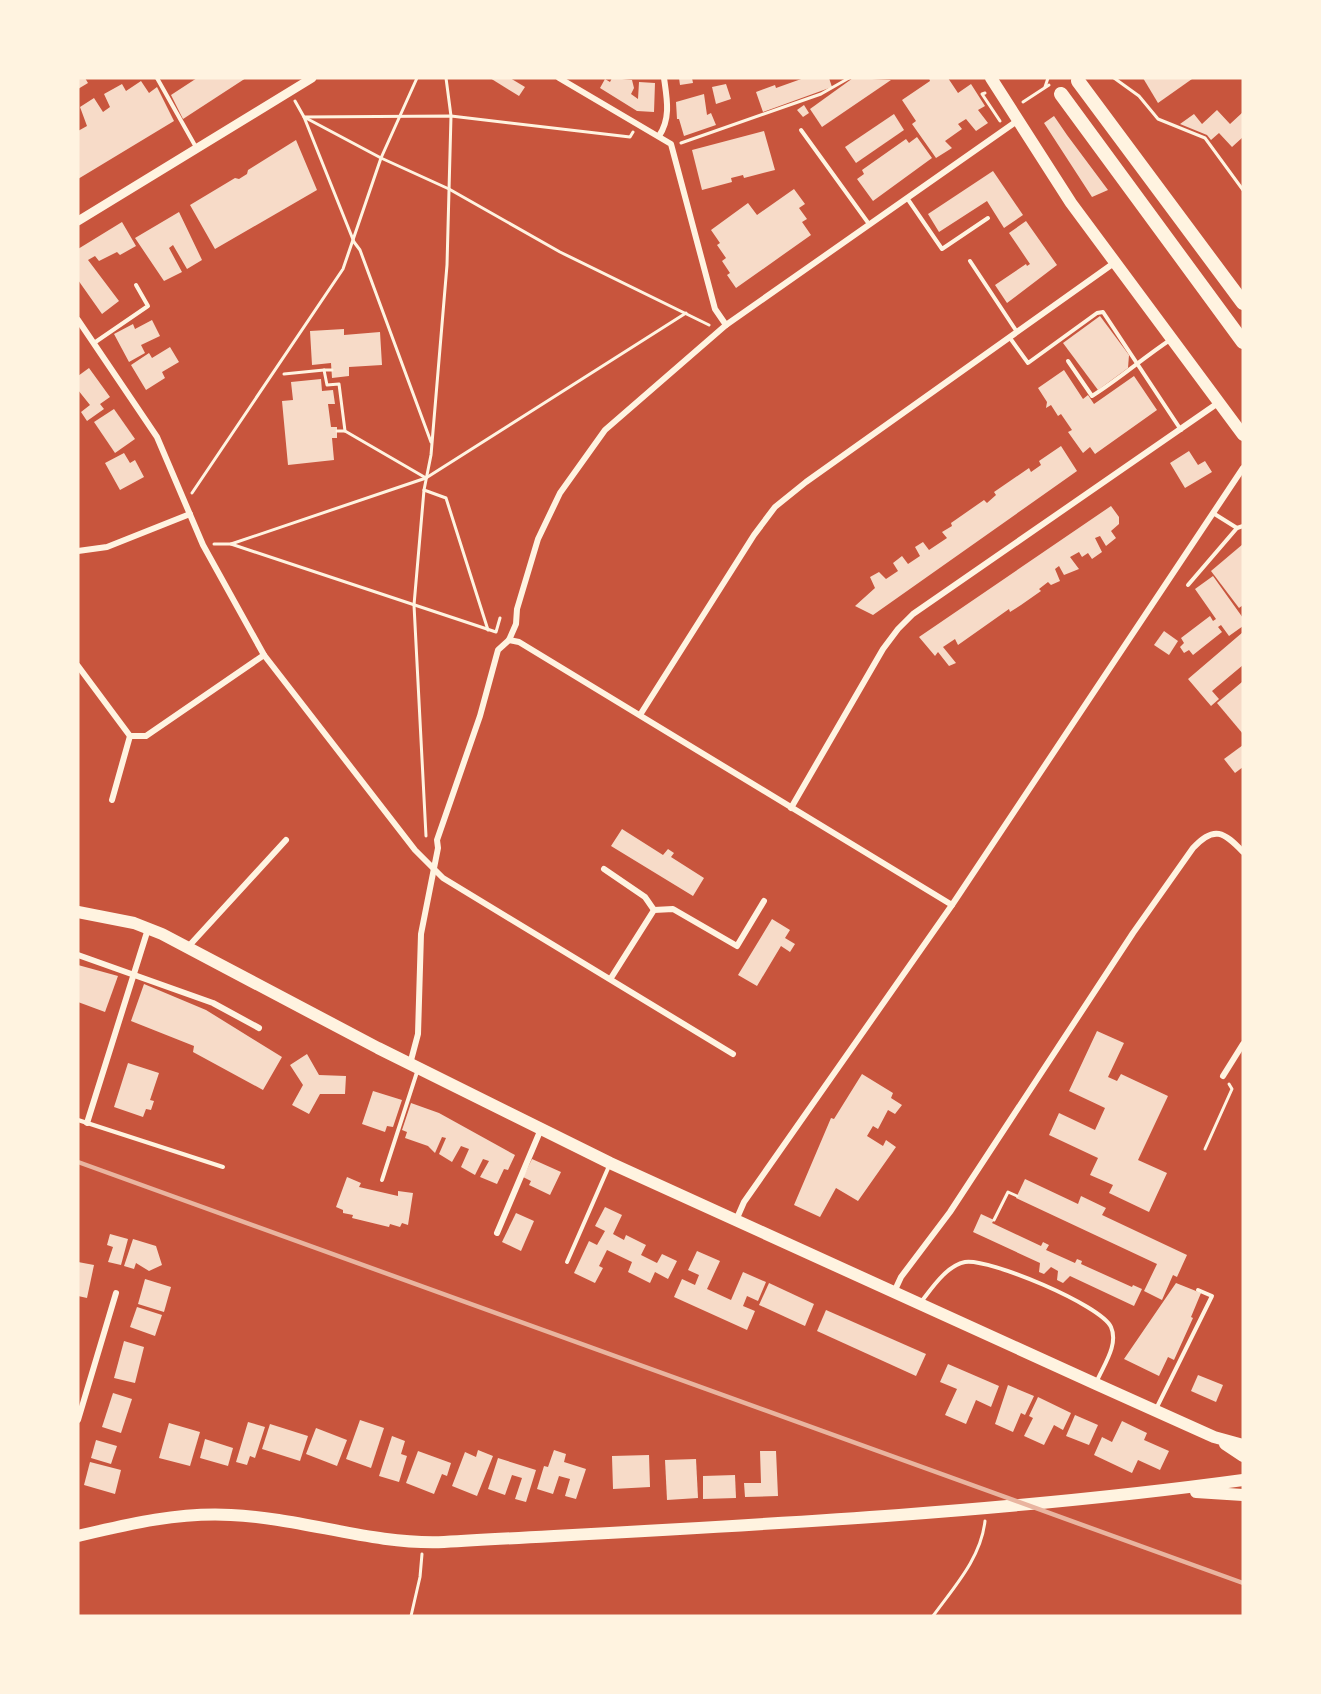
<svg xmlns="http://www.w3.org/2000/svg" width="1321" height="1694" viewBox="0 0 1321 1694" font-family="Karla,sans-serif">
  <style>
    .building { fill: #f7dbc8 }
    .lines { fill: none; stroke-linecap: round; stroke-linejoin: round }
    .path { stroke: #fff3e0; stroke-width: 3 }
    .service { stroke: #fff3e0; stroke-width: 4 }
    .minor { stroke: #fff3e0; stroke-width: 6 }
    .tertiary { stroke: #fff3e0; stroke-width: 9 }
    .primary { stroke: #fff3e0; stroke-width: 12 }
    .trunk { stroke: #fff3e0; stroke-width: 14 }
    .rail { stroke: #e9b49f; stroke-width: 4.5 }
  </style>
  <rect width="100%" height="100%" fill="#c8553d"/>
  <!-- building -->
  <g class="building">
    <path d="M78,78H85L88,83L78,89Z"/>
    <path d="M197,78H246L183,119L171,95Z"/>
    <path d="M490,78H510L525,87L519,96Z"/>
    <path d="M612,78L632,80L634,88L631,94L638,99L639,82L655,83L654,112L637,111L600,88L605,79L610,82Z"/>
    <path d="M679,78H692L693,83L680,85Z"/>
    <path d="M804,78H829L832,87L763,112L756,92L775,85L776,88Z"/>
    <path d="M853,78L891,80L822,127L810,109Z"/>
    <path d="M929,78H948L958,93L971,84L985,106L978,110L988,123L976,131L966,119L958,124L962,129L945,141L952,148L936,158L912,124L916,121L902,100L930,81Z"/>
    <path d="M1143,78H1191L1192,79L1158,103Z"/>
    <path d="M141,81L149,93L157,87L174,121L78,179V131L87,126L80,107L94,98L103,112L110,107L104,94L122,84L126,91Z"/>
    <path d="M726,84L731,99L716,104L712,87Z"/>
    <path d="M704,94L707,115L711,113L716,125L684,136L679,119H677L676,102Z"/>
    <path d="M804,105L809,113L803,117L797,110Z"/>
    <path d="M1217,110L1230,124L1243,112V137L1232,147L1219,133L1211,140L1207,135L1180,124L1194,114L1202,124Z"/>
    <path d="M894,114L904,130L856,163L845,147Z"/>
    <path d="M1054,116L1067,135L1108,190L1092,197L1044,123Z"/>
    <path d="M764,131L775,170L744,178L743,175L731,178L732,182L702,190L692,150Z"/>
    <path d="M917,137L932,158L873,201L857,179L864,174L862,170L906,139L909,143Z"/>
    <path d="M296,140L317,190L215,249L190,205L235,178L239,179L247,174L248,170Z"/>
    <path d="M993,171L1023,215L1004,228L987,201L939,232L928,214Z"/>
    <path d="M794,189L805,204L799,208L807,219L802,222L811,235L736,288L727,275L730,273L722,261L726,258L717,245L720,243L711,230L748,203L757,215Z"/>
    <path d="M179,212L202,260L187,269L173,245L169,248L182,272L164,281L135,238Z"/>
    <path d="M1026,221L1057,265L1007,303L995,285L1026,264L1027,266L1030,264L1009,233Z"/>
    <path d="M122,222L136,246L120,255L117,252L99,261L95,256L88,260L119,301L102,314L78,280V249Z"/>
    <path d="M1100,316L1129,355L1128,368L1098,390L1063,343Z"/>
    <path d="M152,320L160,336L141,345L145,353L129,362L114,334L133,324L135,329Z"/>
    <path d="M344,329V335L380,332L382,365L349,367V376L332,378L331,363L312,365L310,331Z"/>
    <path d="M170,347L179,362L162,372L165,378L146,390L131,365L149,353L152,358Z"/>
    <path d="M89,368L110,397L100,404L104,409L87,421L81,412L90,405L78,390V376Z"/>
    <path d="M1064,370L1083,399L1088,395L1094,404L1134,376L1157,410L1095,454L1090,447L1083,453L1068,432L1072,430L1061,414L1058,416L1051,405L1046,408L1047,402L1038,388Z"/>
    <path d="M321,379L322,391L333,390L335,404H328L331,427H337V438H332L334,460L288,465L282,401L293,400L291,382Z"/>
    <path d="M114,409L135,439L115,453L94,422Z"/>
    <path d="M1061,446L1077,471L873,615L855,606L875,588L870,577L879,572L886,579L898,571L893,563L902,556L908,564L920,556L915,547L923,542L929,550L947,538L942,532L952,526L951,523L984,500L987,503L996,495L994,492L1029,468L1031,472L1041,465L1039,461Z"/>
    <path d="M1189,451L1198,465L1205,461L1212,472L1185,488L1170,463Z"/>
    <path d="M124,453L130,463L135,460L144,477L120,490L105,463Z"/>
    <path d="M1111,506L1119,517V524L1111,531L1116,538L1106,546L1100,536L1095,538L1102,552L1092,559L1088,553L1082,557L1079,552L1070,557L1079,569L1064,575L1059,566L1055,569L1060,581L1051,585L1048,582L1039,589L1041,591L1021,605L1010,612L1009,609L958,645L955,639L943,647L956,663L949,666L938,652L935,656L919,637Z"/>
    <path d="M1243,544V605L1239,608L1211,571Z"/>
    <path d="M1213,576L1243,618V626L1229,636L1221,625L1218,627L1222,632L1193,655L1189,650L1184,653L1180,647L1184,643L1181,638L1210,616L1213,621L1216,619L1195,589Z"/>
    <path d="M1164,631L1178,641L1169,655L1154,645Z"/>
    <path d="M1243,632V665L1212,691L1219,699L1211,706L1188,679Z"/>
    <path d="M1242,682L1243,684V734L1217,703Z"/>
    <path d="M1243,745V767L1235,773L1224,759Z"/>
    <path d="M622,829L663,855L668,849L674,853L671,857L704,878L693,896L611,846Z"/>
    <path d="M772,919L790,930L785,938L795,944L790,952L781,946L757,986L738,975Z"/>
    <path d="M78,965L118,976L105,1012L78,1002Z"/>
    <path d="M144,984L206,1010L282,1057L263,1090L193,1052L194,1046L131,1021Z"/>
    <path d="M1097,1031L1124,1043L1108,1077L1117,1081L1121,1074L1168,1096L1138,1160L1167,1173L1149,1212L1109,1193L1113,1185L1090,1175L1098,1158L1049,1135L1059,1113L1095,1130L1105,1108L1069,1091Z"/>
    <path d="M307,1054L319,1075L346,1076L345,1094H320L309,1114L292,1105L303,1085L290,1065Z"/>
    <path d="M128,1063L159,1073L150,1100L154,1101L151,1110L146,1109L143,1117L114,1107Z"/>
    <path d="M862,1074L893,1093L891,1098L902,1105L895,1114L888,1110L878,1129L873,1126L867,1136L883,1146L886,1140L896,1147L858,1201L836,1188L820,1217L794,1205L831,1118L834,1119Z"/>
    <path d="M373,1091L402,1100L393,1127L387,1126L385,1132L362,1124Z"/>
    <path d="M411,1103L439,1113L515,1155L508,1170L504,1169L497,1184L480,1177L489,1161L483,1159L475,1175L461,1167L469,1149L461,1146L452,1162L439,1154L446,1138L442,1137L435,1153L428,1146L405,1138L407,1132L402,1130Z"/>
    <path d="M532,1159L561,1172L550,1195L529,1185L531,1181L523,1177Z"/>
    <path d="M347,1177L361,1183L359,1187L398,1196V1191L413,1193L408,1225L402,1223L400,1227L390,1224L389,1227L352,1218L353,1215L343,1213V1210L336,1207Z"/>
    <path d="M1025,1179L1078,1204L1081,1196L1106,1208L1102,1215L1187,1255L1177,1277L1173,1275L1162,1300L1144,1291L1157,1264L1016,1198Z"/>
    <path d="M605,1207L622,1215L613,1234L624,1240L626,1235L646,1245L641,1255L657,1263L662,1254L677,1261L668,1279L655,1272L650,1283L628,1272L632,1262L607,1250L599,1266L603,1268L595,1283L574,1273L589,1241L597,1245L605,1231L595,1226Z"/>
    <path d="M516,1213L534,1221L521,1251L502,1242Z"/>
    <path d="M981,1214L994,1220L992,1223L1041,1246L1043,1242L1049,1245L1046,1250L1075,1263L1077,1259L1082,1261L1081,1264L1132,1287L1133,1285L1142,1289L1134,1306L1070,1276L1063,1283L1057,1280L1058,1271L1051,1267L1044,1274L1039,1272L1040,1263L973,1232Z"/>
    <path d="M110,1234L128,1239L121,1265L108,1262L113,1247L107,1245Z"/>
    <path d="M133,1239L156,1246L162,1265L149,1271L136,1263L134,1269L124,1266Z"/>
    <path d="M697,1251L720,1261L707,1289L731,1300L743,1272L766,1282L758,1301L747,1296L743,1306L755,1311L747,1330L674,1297L682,1279L695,1285L699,1275L688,1270Z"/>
    <path d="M78,1262L94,1265L87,1298L78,1296Z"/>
    <path d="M145,1279L171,1287L164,1312L138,1304Z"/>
    <path d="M769,1283L814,1304L805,1326L759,1305Z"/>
    <path d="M1176,1283L1201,1293L1191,1317L1193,1318L1174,1360L1168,1357L1159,1376L1124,1359Z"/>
    <path d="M137,1307L162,1315L155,1336L130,1327Z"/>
    <path d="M826,1310L926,1354L916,1376L817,1331Z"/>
    <path d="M124,1341L144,1347L135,1383L114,1378Z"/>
    <path d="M948,1364L999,1386L991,1407L976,1400L966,1424L945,1415L957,1389L940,1382Z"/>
    <path d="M1198,1375L1223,1385L1216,1402L1191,1391Z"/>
    <path d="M1008,1385L1034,1396L1025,1415L1021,1413L1013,1432L995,1424Z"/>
    <path d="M113,1393L132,1399L121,1433L102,1427Z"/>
    <path d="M1038,1397L1071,1413L1063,1430L1054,1425L1044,1445L1024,1436L1033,1418L1029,1416Z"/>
    <path d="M1075,1415L1098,1425L1089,1445L1066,1436Z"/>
    <path d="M360,1420L384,1428L371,1468L346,1459Z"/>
    <path d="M1122,1421L1147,1433L1144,1440L1169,1451L1160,1470L1138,1460L1132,1473L1094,1455L1102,1437L1112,1442Z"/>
    <path d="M248,1422L265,1427L255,1458L250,1456L247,1465L236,1462Z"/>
    <path d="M169,1423L200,1432L190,1466L159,1458Z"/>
    <path d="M270,1424L308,1436L300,1461L262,1449Z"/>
    <path d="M316,1428L347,1440L337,1466L306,1454Z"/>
    <path d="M392,1436L405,1441L401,1454L407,1456L399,1482L379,1476Z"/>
    <path d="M205,1439L233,1448L228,1466L200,1458Z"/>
    <path d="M96,1440L117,1446L111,1464L91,1458Z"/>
    <path d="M478,1450L493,1456L477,1496L452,1486L465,1452L476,1457Z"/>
    <path d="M554,1450L566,1454L564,1462L586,1469L576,1499L565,1496L570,1479L559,1476L553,1494L537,1489L544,1466L548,1467Z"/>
    <path d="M418,1451L451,1463L447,1476L442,1474L434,1494L406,1483Z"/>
    <path d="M760,1451H776L778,1496L745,1497L744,1483H761Z"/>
    <path d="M649,1455L650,1487L613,1489L612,1456Z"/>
    <path d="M498,1458L536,1470L526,1502L515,1499L522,1478L512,1475L505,1495L488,1489Z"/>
    <path d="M696,1459L698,1498L667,1500L665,1460Z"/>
    <path d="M90,1462L121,1470L115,1494L84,1485Z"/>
    <path d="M735,1475L736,1498L703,1499V1476Z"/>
  </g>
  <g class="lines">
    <!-- path -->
    <g class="path">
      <path d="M1114,78L1139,96L1158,119L1205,138L1243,190"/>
      <path d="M1045,87L1048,78"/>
      <path d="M985,93L982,94L1000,121"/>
      <path d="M295,101L304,117L381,158L449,189L560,252L709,325"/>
      <path d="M1023,102L1049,85"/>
      <path d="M681,143L821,94L849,78"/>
      <path d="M332,370H324L327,385L339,384L345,431L426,478"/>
      <path d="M284,374L324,370"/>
      <path d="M337,431H345"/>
      <path d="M431,442L360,250L354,242L304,117L451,116L630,137L633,132"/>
      <path d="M424,490L446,498L488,630"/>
      <path d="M192,493L343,269L381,158L417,78"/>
      <path d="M214,544H231L496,632L500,618"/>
      <path d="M231,544L426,478L686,313"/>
      <path d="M426,836L414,605L424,490L431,455L447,265L451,116L446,78"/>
      <path d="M1205,1149L1232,1089L1229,1084"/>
      <path d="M994,1220L1008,1192L1017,1196"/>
      <path d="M411,1616L420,1577L422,1554"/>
      <path d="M933,1616C954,1587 981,1558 985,1521"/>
    </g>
    <!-- service -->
    <g class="service">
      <path d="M157,78L197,149"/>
      <path d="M801,130L869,224"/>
      <path d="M907,198L942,249L988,218"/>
      <path d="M970,261L1017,332"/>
      <path d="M1010,338L1028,363L1097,313L1103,312L1181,430"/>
      <path d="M94,343L148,306L136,285"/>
      <path d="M1068,361L1092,396C1119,379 1143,358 1170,340"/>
      <path d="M1237,528L1243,526"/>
      <path d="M1188,585L1237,528L1213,513"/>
      <path d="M78,1120L223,1167"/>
      <path d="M382,1180L418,1069"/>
      <path d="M567,1262L609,1166"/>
      <path d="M921,1302C932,1288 946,1266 965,1262C989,1258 1101,1305 1111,1327C1119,1345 1103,1366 1096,1383"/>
      <path d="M1156,1409L1212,1296L1198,1290"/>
    </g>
    <!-- minor -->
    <g class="minor">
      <path d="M559,78L671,144L715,309L726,325"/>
      <path d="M659,136C671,118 667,99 664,78"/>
      <path d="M78,320L157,437L203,545L264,655L415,850L443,878L733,1054"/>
      <path d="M78,551L107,547L190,514"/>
      <path d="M509,640L519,642L952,905"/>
      <path d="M78,666L130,736H146L264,655"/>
      <path d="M640,715L754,535L775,507L806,482L1114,263"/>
      <path d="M112,800L130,736"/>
      <path d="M791,808L883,649L898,629L913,614L1218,403"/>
      <path d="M604,869L645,897L654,910"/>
      <path d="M188,947L286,840"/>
      <path d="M78,955L213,1003L259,1028"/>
      <path d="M611,978L654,910L673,909L737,946L764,901"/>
      <path d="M410,1064L418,1034L421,934L438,848L437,840L480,716L498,650L509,640L516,624L517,609L538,539L560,493L605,430L726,325L1017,121"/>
      <path d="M1223,1076L1243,1044"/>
      <path d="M87,1123L148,929"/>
      <path d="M737,1218L744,1202L952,905L1243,468"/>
      <path d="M497,1233L541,1129"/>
      <path d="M895,1290L901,1277L950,1212L1133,933L1193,848C1214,825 1224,832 1243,852"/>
      <path d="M78,1420L116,1293"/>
    </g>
    <!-- tertiary -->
    <path class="tertiary" d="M78,221L312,78"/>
    <!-- primary -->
    <g class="primary">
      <path d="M991,78L1071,203L1243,435"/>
      <path d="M78,912L134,923L162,934L378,1048L610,1163L1096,1384L1214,1437L1243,1445"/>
      <path d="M1225,1444L1243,1456"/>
      <path d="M1196,1492L1243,1495"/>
      <path d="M78,1536C129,1524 179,1512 231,1515C303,1518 371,1545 444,1542C711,1527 978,1516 1243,1480"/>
    </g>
    <!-- trunk -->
    <g class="trunk">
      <path d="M1078,81L1243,303"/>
      <path d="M1061,94L1243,342"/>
    </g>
    <!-- rail -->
    <path class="rail" d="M78,1162L1243,1583"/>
  </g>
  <!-- border -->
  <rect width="1321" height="1694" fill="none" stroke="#fff3e0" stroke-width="159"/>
</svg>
